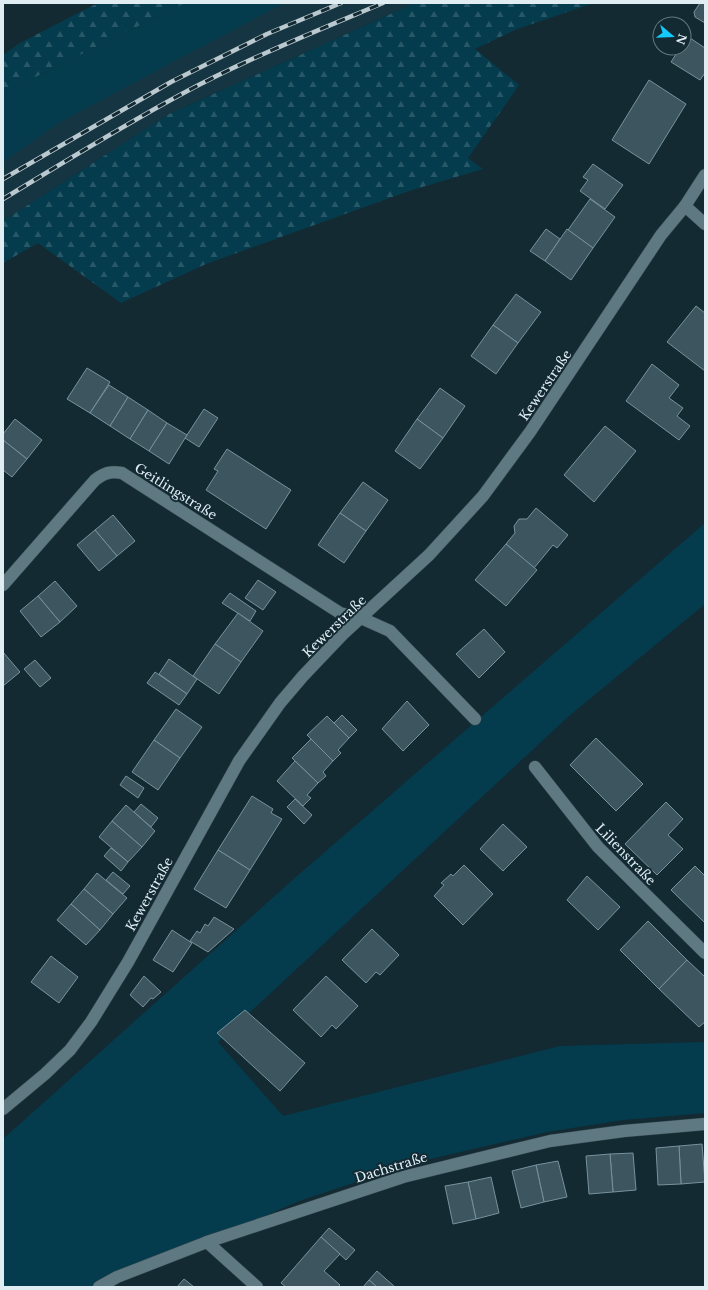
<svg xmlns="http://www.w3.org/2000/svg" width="708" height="1290" viewBox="0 0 708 1290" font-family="'Libre Baskerville',serif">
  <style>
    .built { fill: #143541 }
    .grass { fill: #043c4d }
    .forest { fill: url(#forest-firs) }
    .building { fill: #3d555f; stroke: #78929d }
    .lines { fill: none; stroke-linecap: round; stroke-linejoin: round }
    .minor-casing { stroke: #36484f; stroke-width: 13 }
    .minor { stroke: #5f7983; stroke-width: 12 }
    .rail-casing { stroke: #bac9d0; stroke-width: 4.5 }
    .rail { stroke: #132a33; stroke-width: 3; stroke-dasharray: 9; stroke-linecap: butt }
    .labels { text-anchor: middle; stroke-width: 4; stroke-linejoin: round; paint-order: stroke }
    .street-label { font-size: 13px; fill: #e0eef4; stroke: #132a33 }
  </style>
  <defs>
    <pattern id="forest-firs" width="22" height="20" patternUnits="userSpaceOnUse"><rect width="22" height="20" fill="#043c4d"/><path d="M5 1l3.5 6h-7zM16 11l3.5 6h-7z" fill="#285867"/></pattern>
  </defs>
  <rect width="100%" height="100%" fill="#132a33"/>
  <!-- built -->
  <path class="built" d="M185,3H415L169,114L3,221V95Z"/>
  <!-- grass -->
  <g class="grass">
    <path d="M185,3H284L60,122L3,162V95L11,89Z"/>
    <path d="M705,523V604L569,716L218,1042L283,1116L560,1046L705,1042V1113L623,1120L547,1132L413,1163L299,1201L103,1287H3V1139L296,877Z"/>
  </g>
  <!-- forest -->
  <g class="forest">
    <path d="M98,3H185L11,89L3,95V55L20,43Z"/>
    <path d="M415,3H594L517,29L475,49L519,85L468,158L483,169L409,191L206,264L121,303L38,243L3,263V221L169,114Z"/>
  </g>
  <!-- building -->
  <g class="building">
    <path d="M700,3H705V23L695,17L694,12Z"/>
    <path d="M687,36L705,48V73L700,80L671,62L680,48H684V41Z"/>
    <path d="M649,80L686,104L649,164L612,140Z"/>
    <path d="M593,164L623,185L605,209L580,191L588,180L583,177Z"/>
    <path d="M590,199L615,217L593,248L568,230Z"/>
    <path d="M546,229L560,239L545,261L530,251Z"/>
    <path d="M567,229L593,248L571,280L545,261Z"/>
    <path d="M516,294L541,312L518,343L493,325Z"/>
    <path d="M696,306L705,313V371L667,342Z"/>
    <path d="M493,325L518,343L496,374L471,356Z"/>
    <path d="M652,364L679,385L669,398L683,408L677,416L690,426L679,440L626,401Z"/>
    <path d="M87,368L110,382L90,413L67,399Z"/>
    <path d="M109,385L128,397L110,426L90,413Z"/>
    <path d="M440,388L465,406L443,438L417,419Z"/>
    <path d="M128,397L148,410L130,439L110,426Z"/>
    <path d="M204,409L218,418L199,447L185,438Z"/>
    <path d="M148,410L167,423L149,451L130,439Z"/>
    <path d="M15,419L42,440L27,459L3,440V434Z"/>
    <path d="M417,419L443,438L420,469L395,451Z"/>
    <path d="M167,423L187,435L169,464L149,451Z"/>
    <path d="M605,426L636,451L594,502L564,475Z"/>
    <path d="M3,440L27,459L12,477L3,470Z"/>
    <path d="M227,449L291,490L266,529L206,490L218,471L214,469Z"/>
    <path d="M363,482L388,500L366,531L340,513Z"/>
    <path d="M536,508L568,535L557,548L553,545L534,568L506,544L515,533L514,526L519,519H527Z"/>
    <path d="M340,513L366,531L344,563L318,545Z"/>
    <path d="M113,515L135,541L117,556L95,530Z"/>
    <path d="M95,530L117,556L99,571L77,545Z"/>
    <path d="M506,544L537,570L506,606L475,580Z"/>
    <path d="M258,580L276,592L263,610L245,598Z"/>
    <path d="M55,581L77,606L60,622L38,596Z"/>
    <path d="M230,593L256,611L250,621L222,603Z"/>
    <path d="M38,596L60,622L41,637L20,611Z"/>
    <path d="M238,613L263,631L241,662L215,644Z"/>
    <path d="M484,629L505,652L479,678L456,654Z"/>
    <path d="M215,644L241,662L219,694L193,676Z"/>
    <path d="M3,652L20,672L3,686Z"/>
    <path d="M169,659L197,679L187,694L159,674Z"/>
    <path d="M35,660L51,678L40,687L24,669Z"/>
    <path d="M155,672L187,694L179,705L147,683Z"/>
    <path d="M407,701L429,725L403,751L382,729Z"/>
    <path d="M176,709L202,727L180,758L154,740Z"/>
    <path d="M342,715L357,730L349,738L334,723Z"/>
    <path d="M327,716L349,738L338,750L341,753L333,761L307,735Z"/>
    <path d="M596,738L643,784L616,811L570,765Z"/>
    <path d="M311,739L333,761L323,772L326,776L318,783L292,758Z"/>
    <path d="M154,740L180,758L158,790L132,772Z"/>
    <path d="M295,761L318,783L307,795L311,798L303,806L277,781Z"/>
    <path d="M126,776L144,788L138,798L120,785Z"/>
    <path d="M252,796L273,809L271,813L282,819L250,870L218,850Z"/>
    <path d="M295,799L312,815L304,824L287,807Z"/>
    <path d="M666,802L683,819L668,835L683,849L657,875L625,844Z"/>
    <path d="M141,804L158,818L151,827L134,812Z"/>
    <path d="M126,805L155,831L142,847L112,821Z"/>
    <path d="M112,821L142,847L128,862L99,837Z"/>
    <path d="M503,824L527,847L503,871L480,849Z"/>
    <path d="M111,848L128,862L121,871L104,856Z"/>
    <path d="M218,850L250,870L226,908L194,889Z"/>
    <path d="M464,865L493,894L463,925L434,896L444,885L441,883L451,874L453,876Z"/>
    <path d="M695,866L705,876V923L671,890Z"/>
    <path d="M113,872L130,886L123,894L106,880Z"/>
    <path d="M97,873L127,898L113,914L84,889Z"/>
    <path d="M587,876L620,907L598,930L567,900Z"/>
    <path d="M84,889L113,914L100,930L71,904Z"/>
    <path d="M71,904L100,930L86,945L57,920Z"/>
    <path d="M214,917L234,929L208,952L190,941L197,931L200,933L205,924L208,926Z"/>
    <path d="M648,921L687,960L659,989L620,950Z"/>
    <path d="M372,929L399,955L380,975L376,972L366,983L342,960Z"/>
    <path d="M172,930L192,943L173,972L153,960Z"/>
    <path d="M51,956L78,977L59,1003L31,982Z"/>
    <path d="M687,960L705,977V1022L699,1027L659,989Z"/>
    <path d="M144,976L161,992L153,999L151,998L143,1007L130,995Z"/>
    <path d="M326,976L358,1006L336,1029L332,1025L321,1037L293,1010Z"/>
    <path d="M245,1010L305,1063L280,1091L217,1033Z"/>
    <path d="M702,1144L705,1182L681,1184L679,1146Z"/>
    <path d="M679,1146L681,1184L658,1185L656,1148Z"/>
    <path d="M633,1153L636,1190L613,1192L610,1154Z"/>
    <path d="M610,1154L613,1192L589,1194L586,1156Z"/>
    <path d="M558,1161L567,1197L544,1202L536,1165Z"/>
    <path d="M536,1165L544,1202L521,1208L512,1171Z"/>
    <path d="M491,1177L499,1213L476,1219L468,1182Z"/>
    <path d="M468,1182L476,1219L453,1224L445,1186Z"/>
    <path d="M329,1228L355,1250L346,1260L321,1237Z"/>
    <path d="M321,1237L340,1254L324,1271L340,1285L338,1287H286L281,1283Z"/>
    <path d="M377,1271L395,1287H377L369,1280Z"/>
    <path d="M184,1279L194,1287H177Z"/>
    <path d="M369,1280L377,1287H363Z"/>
  </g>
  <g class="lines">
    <!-- minor casing -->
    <g class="minor-casing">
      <g id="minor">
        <path d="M685,206L705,224"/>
        <path d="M3,585L95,480C104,473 110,471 122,473L340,613L361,618L390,631L475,719"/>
        <path d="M535,767L598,847L705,953"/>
        <path d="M3,1109L45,1074L70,1050L91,1022L128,962L239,761L280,703L303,676L343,634L429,555L483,496L530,432L661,235L685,206L705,175"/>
        <path d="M207,1242L257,1287"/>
        <path d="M99,1287L117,1277L207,1242L403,1177L550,1141L624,1131L705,1124"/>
      </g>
    </g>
    <!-- minor -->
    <use href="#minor" class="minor"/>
    <!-- rail casing -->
    <g class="rail-casing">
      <g id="rail">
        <path d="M3,179L171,82L267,34L341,3"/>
        <path d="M3,199C61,164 119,128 178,96C244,60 314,32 383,3"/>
      </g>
    </g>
    <!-- rail -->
    <use href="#rail" class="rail"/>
  </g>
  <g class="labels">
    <!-- street labels -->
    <g class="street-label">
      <text transform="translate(545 385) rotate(-56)" y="5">Kewerstraße</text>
      <text transform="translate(176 491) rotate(32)" y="5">Geitlingstraße</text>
      <text transform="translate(334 626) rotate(-44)" y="5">Kewerstraße</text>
      <text transform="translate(626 854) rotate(46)" y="5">Lilienstraße</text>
      <text transform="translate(149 894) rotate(-61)" y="5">Kewerstraße</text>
      <text transform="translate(391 1167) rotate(-17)" y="5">Dachstraße</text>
    </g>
  </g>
  <!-- border -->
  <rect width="708" height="1290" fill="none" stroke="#e0eef4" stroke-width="8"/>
  <!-- north arrow -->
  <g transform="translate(672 36) rotate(109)"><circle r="19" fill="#132a33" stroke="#657880"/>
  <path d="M0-3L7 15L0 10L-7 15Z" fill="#15cafb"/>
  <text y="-6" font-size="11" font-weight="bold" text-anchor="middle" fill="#e0eef4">N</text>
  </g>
</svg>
